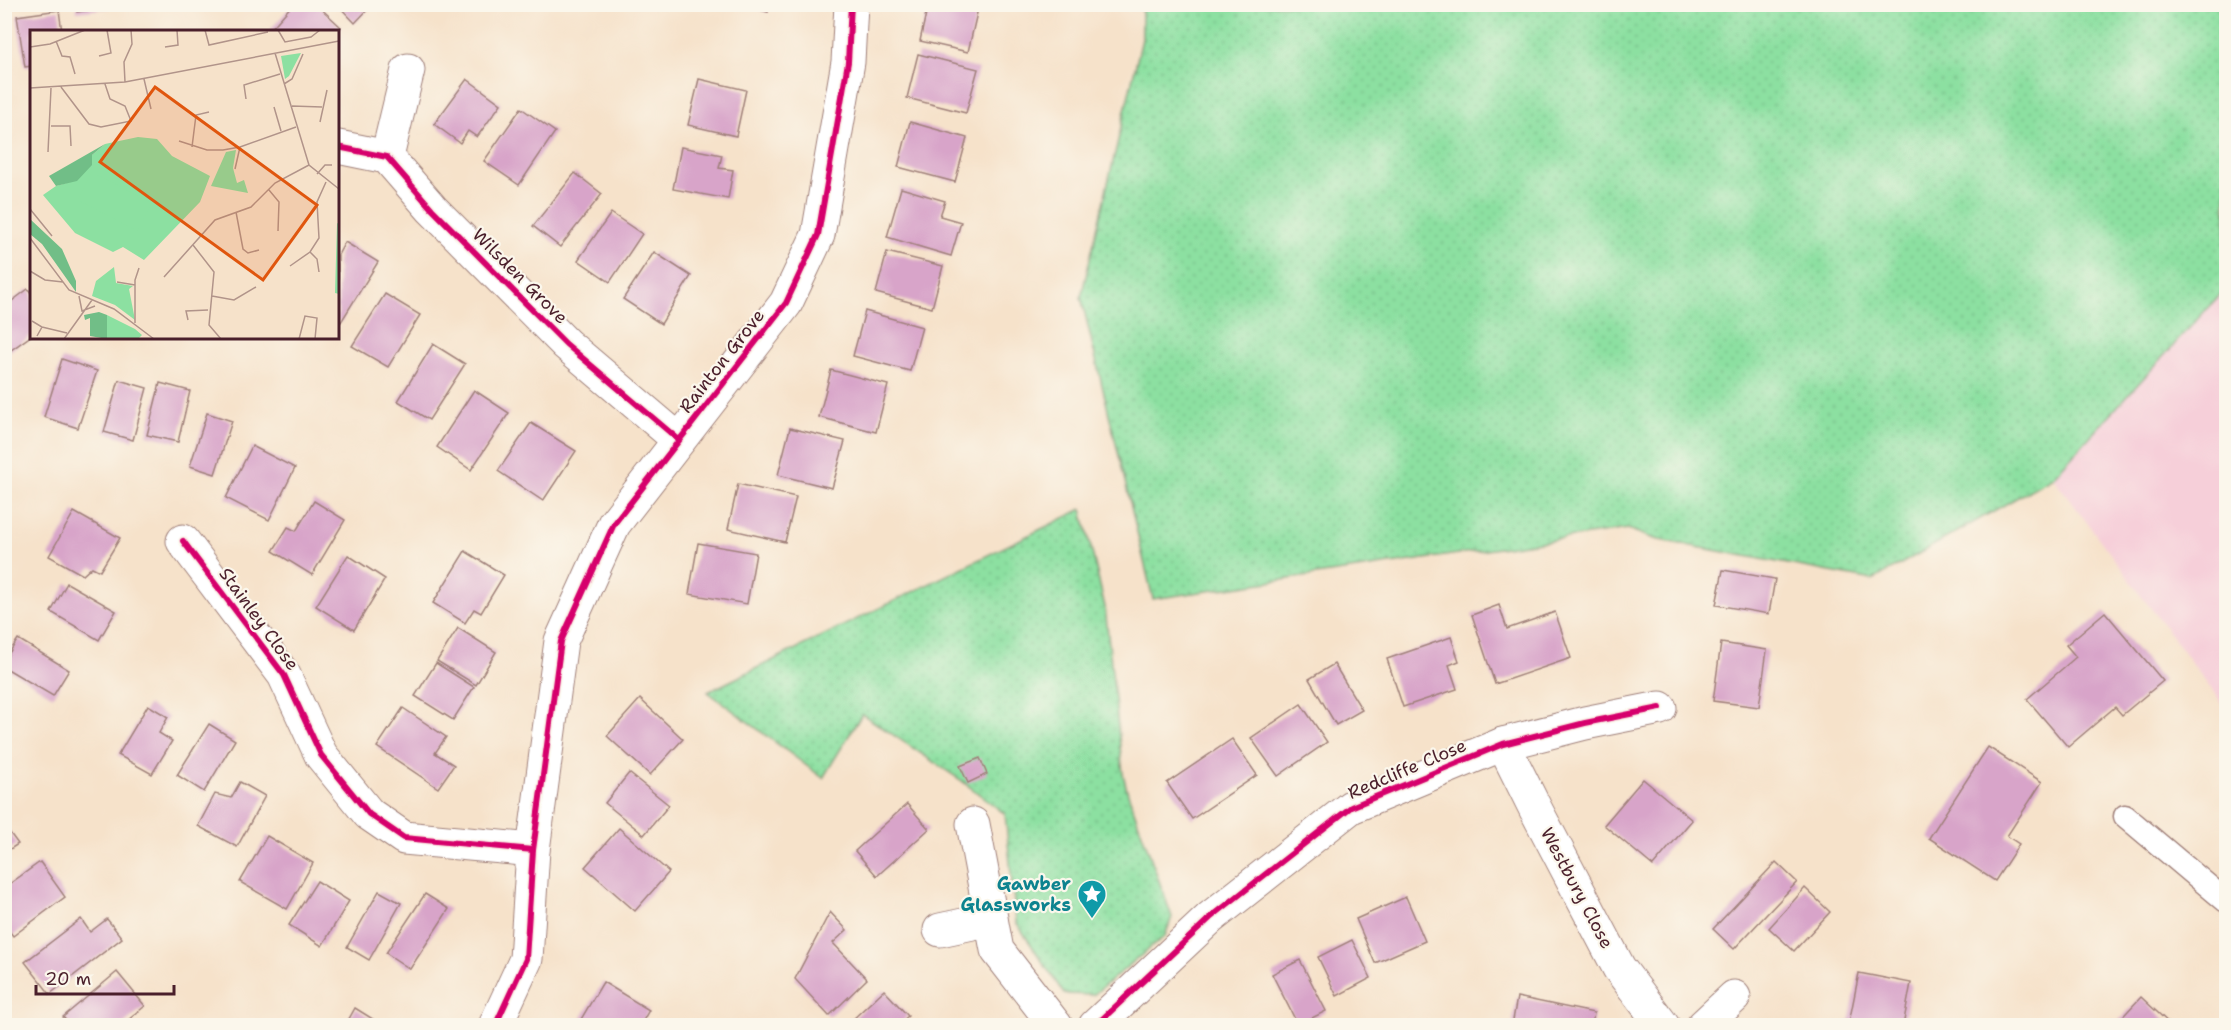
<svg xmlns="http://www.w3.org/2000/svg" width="2231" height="1030" viewBox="0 0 2231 1030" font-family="'Shantell Sans',sans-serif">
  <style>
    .built { fill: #f6cfd9 }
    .green { fill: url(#green-dots); stroke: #6b8066; stroke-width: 1.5 }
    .building { fill: #d8a4c9 }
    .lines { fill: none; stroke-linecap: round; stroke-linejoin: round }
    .service-casing { stroke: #a0807a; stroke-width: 25 }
    .minor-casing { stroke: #a0807a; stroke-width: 35 }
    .service { stroke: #fff; stroke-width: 22 }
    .minor { stroke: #fff; stroke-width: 33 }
    .cycleway-casing { stroke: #fbf7ec; stroke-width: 10 }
    .cycleway { stroke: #d6006c; stroke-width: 6 }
    .labels { text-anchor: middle; stroke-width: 4.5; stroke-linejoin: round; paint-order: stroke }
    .street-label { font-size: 18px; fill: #4a1f2b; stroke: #fbf7ec }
    .culture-label { font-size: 18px; font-weight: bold; fill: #0d838f; stroke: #fbf7ec; text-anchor: end }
    .inset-road { fill: none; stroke: #b1948a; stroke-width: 1.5 }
    .view { fill: #e0560e; fill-opacity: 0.15; stroke: #e0560e; stroke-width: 3 }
    .inset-edge { fill: none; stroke: #4a1f2b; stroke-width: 3 }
  </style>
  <defs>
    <pattern id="green-dots" width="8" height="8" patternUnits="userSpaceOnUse" patternTransform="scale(1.5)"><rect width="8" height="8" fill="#8ce0a1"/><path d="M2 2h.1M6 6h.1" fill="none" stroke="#7ac08b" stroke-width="1.8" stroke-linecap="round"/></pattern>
  </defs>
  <rect width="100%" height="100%" fill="#fbf7ec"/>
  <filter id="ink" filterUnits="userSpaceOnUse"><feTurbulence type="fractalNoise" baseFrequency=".0167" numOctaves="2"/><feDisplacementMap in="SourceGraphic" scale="12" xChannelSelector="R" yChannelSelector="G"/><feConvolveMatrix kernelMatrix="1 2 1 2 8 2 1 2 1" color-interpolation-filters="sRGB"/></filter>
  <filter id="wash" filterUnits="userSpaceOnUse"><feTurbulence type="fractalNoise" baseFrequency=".008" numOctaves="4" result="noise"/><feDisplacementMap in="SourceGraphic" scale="24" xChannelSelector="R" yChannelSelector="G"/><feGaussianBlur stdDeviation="1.35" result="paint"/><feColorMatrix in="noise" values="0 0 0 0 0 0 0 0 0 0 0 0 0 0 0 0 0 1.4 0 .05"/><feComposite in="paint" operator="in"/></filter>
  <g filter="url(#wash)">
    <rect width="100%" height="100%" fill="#f6e2ca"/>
    <!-- built -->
    <path class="built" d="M2226,288V709L2053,477Z"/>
    <!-- green -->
    <g class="green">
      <path d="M1142,5H2226V288L2053,477L1873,580L1654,539L1628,529L1153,599L1081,297L1142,39Z"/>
      <path d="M1082,509L1105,607L1123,774L1128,794L1172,917L1165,936L1093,995L1064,994L1016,922L1005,814L962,781L862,714L823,778L708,692Z"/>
    </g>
    <g id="blocks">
      <!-- building -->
      <g class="building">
        <path d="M76,4H123V6L77,12Z"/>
        <path d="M293,4H316L341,27L337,32H272L270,30Z"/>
        <path d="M337,4H373L355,23Z"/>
        <path d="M737,4H769L768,12Z"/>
        <path d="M928,4H979L968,52L920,41Z"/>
        <path d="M59,10L62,32H32V66L25,67L17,16Z"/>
        <path d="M918,54L978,69L966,113L907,98Z"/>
        <path d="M467,79L501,104L477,137L468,131L460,143L434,124Z"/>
        <path d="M699,79L746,90L736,136L688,125Z"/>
        <path d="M521,108L555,132L519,185L484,161Z"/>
        <path d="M910,122L967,138L955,182L898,167Z"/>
        <path d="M681,147L722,155L719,168L733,170L728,199L673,189Z"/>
        <path d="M575,173L602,194L560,247L533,226Z"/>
        <path d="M901,188L945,201L940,216L961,222L951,256L887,237Z"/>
        <path d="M611,213L642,234L610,282L578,260Z"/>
        <path d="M345,242L378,262L341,322L338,320V255Z"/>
        <path d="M654,252L691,276L661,324L623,299Z"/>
        <path d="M887,252L943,266L932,308L876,293Z"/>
        <path d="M28,289L32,294V335L4,355V307Z"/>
        <path d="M385,294L420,315L388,367L352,346Z"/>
        <path d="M865,311L922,327L910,371L853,356Z"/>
        <path d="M433,344L465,364L429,420L398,401Z"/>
        <path d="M62,359L97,371L78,428L44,417Z"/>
        <path d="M831,370L888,385L876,432L819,417Z"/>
        <path d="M119,380L147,388L133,440L104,432Z"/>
        <path d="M160,383L190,391L178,442L147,435Z"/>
        <path d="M474,390L509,413L471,470L437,447Z"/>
        <path d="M207,413L232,421L215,474L190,466Z"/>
        <path d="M531,423L576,451L543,501L498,471Z"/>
        <path d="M790,428L845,441L832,488L778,475Z"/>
        <path d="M252,446L295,468L269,520L226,498Z"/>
        <path d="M738,484L796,497L785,542L728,529Z"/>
        <path d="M314,501L345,520L312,575L273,551L288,527L296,531Z"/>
        <path d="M74,512L120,538L100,571L92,567L83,575L49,556Z"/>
        <path d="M698,543L756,553L747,604L689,594Z"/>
        <path d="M465,551L504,575L481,613L474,609L465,623L433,603Z"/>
        <path d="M348,555L385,579L354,630L316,606Z"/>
        <path d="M1723,570L1775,579L1769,614L1716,605Z"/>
        <path d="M67,583L116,611L99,640L51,612Z"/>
        <path d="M1499,605L1507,629L1555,612L1571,658L1495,684L1472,615Z"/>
        <path d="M2105,612L2163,681L2122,715L2115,707L2068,747L2027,699L2076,657L2066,645Z"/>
        <path d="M458,628L496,652L476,685L437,661Z"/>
        <path d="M1451,637L1459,661L1449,665L1457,689L1403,707L1387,659Z"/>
        <path d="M18,639L69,670L53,696L4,667V661Z"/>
        <path d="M1721,643L1767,650L1759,707L1713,701Z"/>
        <path d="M436,663L474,687L453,720L415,696Z"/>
        <path d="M1334,664L1362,710L1336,725L1309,679Z"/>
        <path d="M640,699L683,739L650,775L607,736Z"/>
        <path d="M1301,704L1327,742L1278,776L1251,738Z"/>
        <path d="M148,705L168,717L159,733L172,741L152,774L118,755Z"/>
        <path d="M403,708L446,737L435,753L454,765L438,788L377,747Z"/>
        <path d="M209,724L235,740L204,792L177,775Z"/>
        <path d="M1232,739L1257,775L1192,819L1167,783Z"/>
        <path d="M1988,747L2042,782L2007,836L2019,844L1995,881L1929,838Z"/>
        <path d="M980,758L987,774L968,783L960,766Z"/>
        <path d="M629,773L669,805L644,835L605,803Z"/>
        <path d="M1643,779L1692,820L1653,866L1604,825Z"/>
        <path d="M240,782L265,796L237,847L198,826L215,794L231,798Z"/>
        <path d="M907,804L929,829L877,876L855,851Z"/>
        <path d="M4,825L18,844L4,853Z"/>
        <path d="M619,828L669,872L635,911L585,867Z"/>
        <path d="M267,836L313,863L287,909L240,882Z"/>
        <path d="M40,862L65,897L13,936L4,924V888Z"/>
        <path d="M1776,862L1797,882L1734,949L1713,929Z"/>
        <path d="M317,881L349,901L322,946L289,925Z"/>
        <path d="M1805,888L1830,912L1794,951L1769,928Z"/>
        <path d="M379,891L401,903L369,960L347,947Z"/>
        <path d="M425,894L449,909L410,969L386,953Z"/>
        <path d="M1406,897L1425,941L1375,963L1356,919Z"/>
        <path d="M830,912L847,930L833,943L867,979L829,1016L795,979Z"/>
        <path d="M81,919L90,932L107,919L122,938L50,994L25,962Z"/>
        <path d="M1352,940L1371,978L1337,996L1318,957Z"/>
        <path d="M1300,960L1326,1011L1298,1025L1272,974Z"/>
        <path d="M117,972L145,1006L121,1026H71L63,1017Z"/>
        <path d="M1859,973L1911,983L1903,1026H1861L1849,1023Z"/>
        <path d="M603,982L649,1010L640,1026H577Z"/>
        <path d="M884,990L908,1016L897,1026H855L851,1021Z"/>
        <path d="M1517,997L1594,1013L1592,1026H1512Z"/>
        <path d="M2141,997L2172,1026H2114Z"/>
        <path d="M355,1008L384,1026H345Z"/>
      </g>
    </g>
  </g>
  <g filter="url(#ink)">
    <use href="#blocks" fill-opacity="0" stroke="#a0807a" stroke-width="1.5"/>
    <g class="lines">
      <!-- service casing -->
      <g class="service-casing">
        <path id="service" d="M2125,816L2226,901"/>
      </g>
      <!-- minor casing -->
      <g class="minor-casing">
        <g id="minor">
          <path d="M338,147L387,157L432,209L566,344L679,440"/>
          <path d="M387,157L408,70"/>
          <path d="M183,541L284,675L321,755L369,814L404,838L533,850"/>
          <path d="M1503,744L1536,810L1619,968L1663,1026"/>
          <path d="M973,824L997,950L1056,1026"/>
          <path d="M940,930L991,919"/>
          <path d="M495,1026L526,959L533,850L561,641L614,524L786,303L818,235L848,62L851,4"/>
          <path d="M1095,1026L1210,918L1351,807L1503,744L1585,723L1660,708"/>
          <path d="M1703,1026L1734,997"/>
        </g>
      </g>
      <!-- service -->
      <use href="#service" class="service"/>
      <!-- minor -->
      <use href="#minor" class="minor"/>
      <!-- cycleway casing -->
      <g class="cycleway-casing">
        <g id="cycleway">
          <path d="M338,147L387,157L432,209L566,344L679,440"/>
          <path d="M183,541L284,675L321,755L369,814L404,838L533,850"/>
          <path d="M495,1026L526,959L533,850L561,641L614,524L786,303L818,235L848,62L851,4"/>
          <path d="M1095,1026L1210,918L1351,807L1503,744L1585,723L1660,708"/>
        </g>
      </g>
      <!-- cycleway -->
      <use href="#cycleway" class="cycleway"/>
    </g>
  </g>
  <!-- icons -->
  <defs>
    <g id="sight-pin" transform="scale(1.5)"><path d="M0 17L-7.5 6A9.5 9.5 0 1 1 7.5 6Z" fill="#0f9aa8" stroke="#fbf7ec"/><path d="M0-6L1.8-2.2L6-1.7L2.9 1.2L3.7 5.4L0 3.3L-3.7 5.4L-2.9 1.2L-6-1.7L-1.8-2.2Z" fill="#fff"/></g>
  </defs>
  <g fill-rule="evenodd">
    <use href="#sight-pin" x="1092" y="894"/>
  </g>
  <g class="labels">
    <!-- street labels -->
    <g class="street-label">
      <text transform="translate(520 276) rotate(45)" y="6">Wilsden Grove</text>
      <text transform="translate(722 361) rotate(-52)" y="6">Rainton Grove</text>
      <text transform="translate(259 619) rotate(54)" y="6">Stainley Close</text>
      <text transform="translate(1407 769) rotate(-23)" y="6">Redcliffe Close</text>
      <text transform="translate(1577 888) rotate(62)" y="6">Westbury Close</text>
    </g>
    <!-- culture labels -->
    <g class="culture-label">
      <text x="1071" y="890">Gawber<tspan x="1071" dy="21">Glassworks</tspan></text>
    </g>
  </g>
  <!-- overview -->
  <g transform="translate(30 30)">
    <rect width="309" height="309" fill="#f6e2ca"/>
    <path d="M271,23L259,46L255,49L251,26ZM108,107L127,109L142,126L180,146L170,172L114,230L93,217L83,222L45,203L13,165L26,156L47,150L62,125L75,114ZM206,120L203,138L207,153L214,150L218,163L181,156L196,122ZM307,193L309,194V264L305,263ZM84,237L86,253L103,256L99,259L105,290L85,275L62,266L66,251ZM77,285L105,299L112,305L108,309H77Z" fill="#8ce0a1"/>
    <path d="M75,114L62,125V135L47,151L26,156L19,146ZM0,189L32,219L46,251V262L12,214L0,204ZM69,282L77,285V309L60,306V288L55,290L54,285Z" fill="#71be87"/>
    <path d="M62,142L122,173L107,201L48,170Z" fill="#8ce0a1"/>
    <path class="inset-road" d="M175,0L179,15L238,2M248,0L255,12L281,7L290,0M26,11L32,26L40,27L45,44M0,17L20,14L55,0M135,17L148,15L147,0M245,23L279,135L309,159M69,26L81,23L77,0M114,49L121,79M95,52L94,32L102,14L101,0M254,54L262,49L273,24M31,57L59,94L71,97L101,91L95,76L80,69L75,54M0,58L95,52L309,11M216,69L214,55L250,44M262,76L292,77M244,77L251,101M290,92L297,60M21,96H40L41,116M149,111L177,120H193L210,117L266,97M162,117L166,85L179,82M18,122L21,58M205,139L210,117M287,144L295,135H302M239,160L249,172L248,201M0,179L22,206M206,182L213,219L218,223L229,220M0,208L39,260L84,279L124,309M163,215L184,242L179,295L191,309M280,222L287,229L289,242M260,236L280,222L289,208L287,172L296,152M0,241L15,250L33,252M134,247L185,190L221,177L245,153L279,135M87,252L105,255M49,266L52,281L65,276M182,266L204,270L226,257M158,290L156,281L178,280M2,291L12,297L7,306M105,293V250L109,238M12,297L37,303M34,309L62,270M269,309L275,286L287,288L285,309"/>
    <path class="view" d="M125,57L287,175L233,250L70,132Z"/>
    <rect width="309" height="309" class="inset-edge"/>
  </g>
  <!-- margin -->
  <rect width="2231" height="1030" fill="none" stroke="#fbf7ec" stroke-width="24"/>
  <!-- scale -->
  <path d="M36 985v9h138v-9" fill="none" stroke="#4a1f2b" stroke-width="3"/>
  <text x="45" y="985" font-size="18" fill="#4a1f2b" stroke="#fbf7ec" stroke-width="4.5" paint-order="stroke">20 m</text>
</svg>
